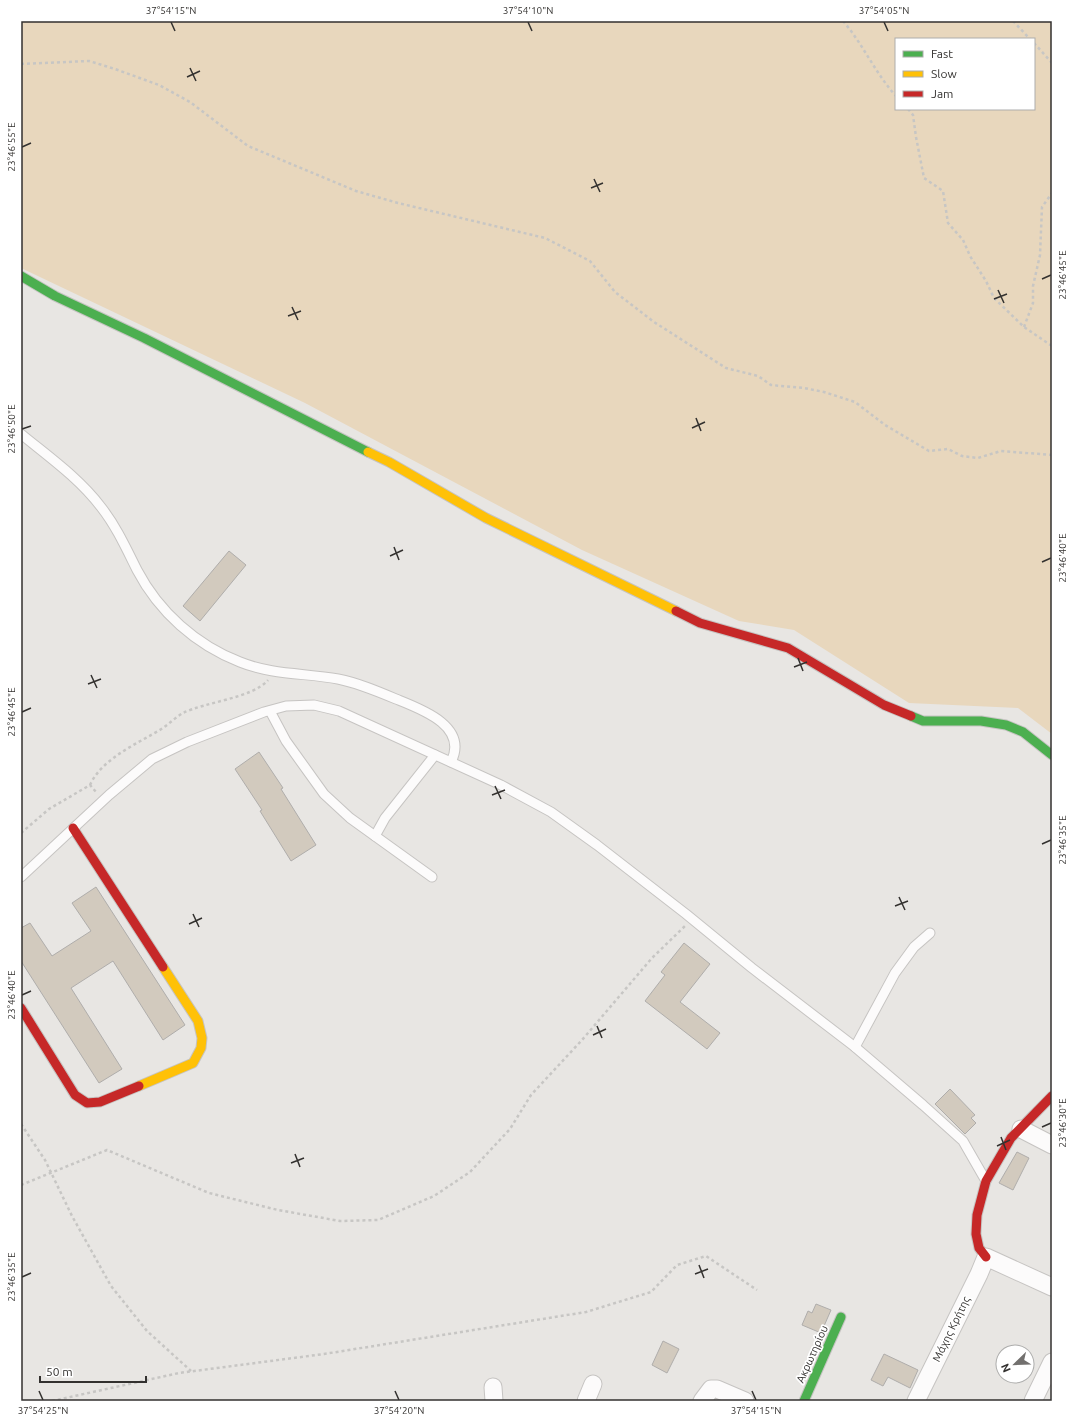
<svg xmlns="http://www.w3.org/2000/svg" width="1073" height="1422" viewBox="0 0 1073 1422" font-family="Ubuntu,sans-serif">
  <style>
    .green { fill: #e8d7bd; fill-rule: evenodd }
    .building { fill: #d2cabe; stroke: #afadab }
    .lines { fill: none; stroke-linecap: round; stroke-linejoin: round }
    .lane-casing { stroke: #c6c4c2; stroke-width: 11 }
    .street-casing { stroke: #c6c4c2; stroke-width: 19 }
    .fast-casing { stroke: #c6c4c2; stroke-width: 11 }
    .slow-casing { stroke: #c6c4c2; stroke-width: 11 }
    .jam-casing { stroke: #c6c4c2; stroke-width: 11 }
    .path { stroke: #c7c6c4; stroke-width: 2.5; stroke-dasharray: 3 3; stroke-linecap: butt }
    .lane { stroke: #fcfbfb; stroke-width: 9 }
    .street { stroke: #fcfbfb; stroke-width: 17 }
    .fast { stroke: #4caf50; stroke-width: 9 }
    .slow { stroke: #ffc107; stroke-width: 9 }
    .jam { stroke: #c62828; stroke-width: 9 }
    .ticks { fill: none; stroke: #33312f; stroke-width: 1.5 }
    .labels { text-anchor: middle; stroke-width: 3.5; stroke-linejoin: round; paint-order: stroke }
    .street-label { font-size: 11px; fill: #33312f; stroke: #fff }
    .neatline { fill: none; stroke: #33312f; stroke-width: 1.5 }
    .ticks-label { font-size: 10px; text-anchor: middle; fill: #33312f }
  </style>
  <rect width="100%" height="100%" fill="#e8e6e3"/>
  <!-- green -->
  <path class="green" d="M21,21H1052V734L1018,708L909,703L794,630L739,621L582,550L305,403L21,268ZM896,39H1034V109H896Z"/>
  <!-- building -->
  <g class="building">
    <path d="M229,551L246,565L200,621L183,606Z"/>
    <path d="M259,752L283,788L281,789L316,845L291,861L260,811L262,810L235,769Z"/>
    <path d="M96,887L185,1025L163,1040L113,961L71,988L122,1069L99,1083L21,961V928L30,923L52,956L91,931L72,903Z"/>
    <path d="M684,943L710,964L680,1002L720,1033L707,1049L645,1001L665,975L661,972Z"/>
    <path d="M950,1089L975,1115L971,1118L976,1123L965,1134L935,1104Z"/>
    <path d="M1017,1152L1029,1158L1013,1190L999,1183Z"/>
    <path d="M816,1304L831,1310L821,1333L802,1325L808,1311L812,1313Z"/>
    <path d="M663,1341L679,1349L667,1373L652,1365Z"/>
    <path d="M884,1354L918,1370L910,1388L888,1377L883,1386L871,1380Z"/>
  </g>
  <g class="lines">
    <!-- lane casing -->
    <g class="lane-casing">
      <g id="lane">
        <path d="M21,434C49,457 79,478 101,507C116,526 126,548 137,570C159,612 196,645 240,662C272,675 306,673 338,679C358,683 377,691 396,699C421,709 469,726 451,762"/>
        <path d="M270,711L286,741L324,794L350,818L432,877"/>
        <path d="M375,836L385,818L435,755"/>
        <path d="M21,877L109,795L152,759L187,742L264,712L286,706L314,705L339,711L501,785L551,812L597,845L686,914L752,968L855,1047L923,1105L963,1141L986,1181"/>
        <path d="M855,1047L895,973L914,947L930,933"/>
      </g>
    </g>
    <!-- street casing -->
    <g class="street-casing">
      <g id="street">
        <path d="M1021,1129L1052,1145"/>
        <path d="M493,1387L494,1401"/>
        <path d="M586,1401L593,1384"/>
        <path d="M702,1401L711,1389H717L745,1401"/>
        <path d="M916,1401L979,1274L986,1257L1052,1287"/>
        <path d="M1033,1401L1052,1362"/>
      </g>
    </g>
    <!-- fast casing -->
    <g class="fast-casing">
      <g id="fast">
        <path d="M21,276L55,296L144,338L368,452"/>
        <path d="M911,716L923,721H981L1006,725L1023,732L1052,755"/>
        <path d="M804,1401L841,1317"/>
      </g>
    </g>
    <!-- slow casing -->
    <g class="slow-casing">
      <g id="slow">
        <path d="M368,452L389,462L486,518L676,611"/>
        <path d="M139,1086L193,1063L201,1048L202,1038L198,1021L163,967"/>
      </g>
    </g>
    <!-- jam casing -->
    <g class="jam-casing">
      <g id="jam">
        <path d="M676,611L700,623L788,648L884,705L911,716"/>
        <path d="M73,828L163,967"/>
        <path d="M21,1008L75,1095L87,1103L100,1102L139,1086"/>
        <path d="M986,1257L979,1248L976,1234L977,1215L986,1181L1011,1138L1052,1096"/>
      </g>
    </g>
    <!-- path -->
    <g class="path">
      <path d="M843,21C863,44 875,73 896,96"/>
      <path d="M1013,21L1030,39"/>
      <path d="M1034,43L1052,63"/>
      <path d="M21,64L89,61L115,69L159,85L190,102L248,146L356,191L398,203L545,238L590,261L615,292L654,322L726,368L758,376L771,385L804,388L824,392L855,402L885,425L929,451L948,449L962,456L978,458L1001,451L1052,455"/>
      <path d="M908,109L913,115L916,137L924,178L943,191L948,223L963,240L970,256L986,281L994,298L1024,327L1052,346"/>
      <path d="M1024,327L1033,303V286L1040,255L1042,207L1052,193"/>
      <path d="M90,785C102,758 139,743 163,728C170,723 176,717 183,713C205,702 253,698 268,680"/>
      <path d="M21,833L49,809L90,785L96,792"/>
      <path d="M21,1124L45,1160L72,1216L111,1286L147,1331L191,1371"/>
      <path d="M21,1185L107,1150L209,1193L278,1210L340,1221L378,1220L434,1196L470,1172L510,1129L531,1095L582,1040L652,958L685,926"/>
      <path d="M52,1401L179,1373L324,1354L586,1312L651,1292L677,1265L706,1256L757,1290"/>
    </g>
    <!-- lane -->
    <use href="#lane" class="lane"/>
    <!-- street -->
    <use href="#street" class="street"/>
    <!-- fast -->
    <use href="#fast" class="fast"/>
    <!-- slow -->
    <use href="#slow" class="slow"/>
    <!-- jam -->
    <use href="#jam" class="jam"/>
  </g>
  <!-- ticks -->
  <path class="ticks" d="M171,22L175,31M528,22L532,31M884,22L888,31M190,68L196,81M187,77L200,71M22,147L31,143M594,179L600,192M591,188L603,183M1042,279L1051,275M998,290L1004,303M994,299L1007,294M292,307L298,320M288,316L301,311M696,418L701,431M692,428L705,422M22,429L31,426M394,547L399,560M390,556L403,550M1042,562L1051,558M798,658L803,671M794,667L807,662M91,675L97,688M88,684L101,679M22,712L31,708M495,786L501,799M492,795L505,790M1042,844L1051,840M899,897L905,910M895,906L908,901M193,914L199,927M189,924L202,918M22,995L31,991M597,1026L602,1038M593,1035L606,1029M1042,1127L1051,1123M1001,1137L1006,1150M997,1146L1010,1140M295,1154L300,1167M291,1163L304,1158M699,1265L704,1278M695,1274L708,1269M22,1277L31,1273M39,1391L43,1400M395,1391L399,1400M752,1391L756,1400"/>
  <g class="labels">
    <!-- street labels -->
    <g class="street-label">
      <text transform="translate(951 1329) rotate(-64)" y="4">Μάχης Κρήτης</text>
      <text transform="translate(812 1354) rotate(-66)" y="4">Ακρωτηρίου</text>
    </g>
  </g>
  <!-- border -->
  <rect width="1073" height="1422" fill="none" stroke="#ffffff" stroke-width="44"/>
  <!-- legend -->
  <rect x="895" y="38" width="140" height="72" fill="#ffffff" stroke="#adadac"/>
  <rect x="903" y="51" width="20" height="6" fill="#4caf50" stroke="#adadac"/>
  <text x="931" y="58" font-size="12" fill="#33312f">Fast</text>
  <rect x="903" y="71" width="20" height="6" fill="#ffc107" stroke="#adadac"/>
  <text x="931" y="78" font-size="12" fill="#33312f">Slow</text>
  <rect x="903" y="91" width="20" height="6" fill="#c62828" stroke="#adadac"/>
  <text x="931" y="98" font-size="12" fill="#33312f">Jam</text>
  <!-- north arrow -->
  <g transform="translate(1015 1364) rotate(247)"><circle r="19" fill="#ffffff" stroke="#adadac"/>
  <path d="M0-3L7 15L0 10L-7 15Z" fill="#72706e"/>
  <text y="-6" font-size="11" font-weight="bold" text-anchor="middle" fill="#33312f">N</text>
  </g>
  <!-- scale -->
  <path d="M40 1376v6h106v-6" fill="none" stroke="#33312f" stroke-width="2"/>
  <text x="46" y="1376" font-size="12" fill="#33312f" stroke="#ffffff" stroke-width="3" paint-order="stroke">50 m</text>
  <rect x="22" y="22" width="1029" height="1378" class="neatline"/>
  <g class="ticks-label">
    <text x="171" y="14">37°54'15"N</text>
    <text x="528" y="14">37°54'10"N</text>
    <text x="884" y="14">37°54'05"N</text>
    <text transform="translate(11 147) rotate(-90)" y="4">23°46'55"E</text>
    <text transform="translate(1062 275) rotate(-90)" y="4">23°46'45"E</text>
    <text transform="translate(11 429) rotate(-90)" y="4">23°46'50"E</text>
    <text transform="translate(1062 558) rotate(-90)" y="4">23°46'40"E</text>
    <text transform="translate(11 712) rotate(-90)" y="4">23°46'45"E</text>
    <text transform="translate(1062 840) rotate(-90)" y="4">23°46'35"E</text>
    <text transform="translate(11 995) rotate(-90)" y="4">23°46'40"E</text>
    <text transform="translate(1062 1123) rotate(-90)" y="4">23°46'30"E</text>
    <text transform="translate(11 1277) rotate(-90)" y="4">23°46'35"E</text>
    <text x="43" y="1414">37°54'25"N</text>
    <text x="399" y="1414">37°54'20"N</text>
    <text x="756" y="1414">37°54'15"N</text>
  </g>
</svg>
